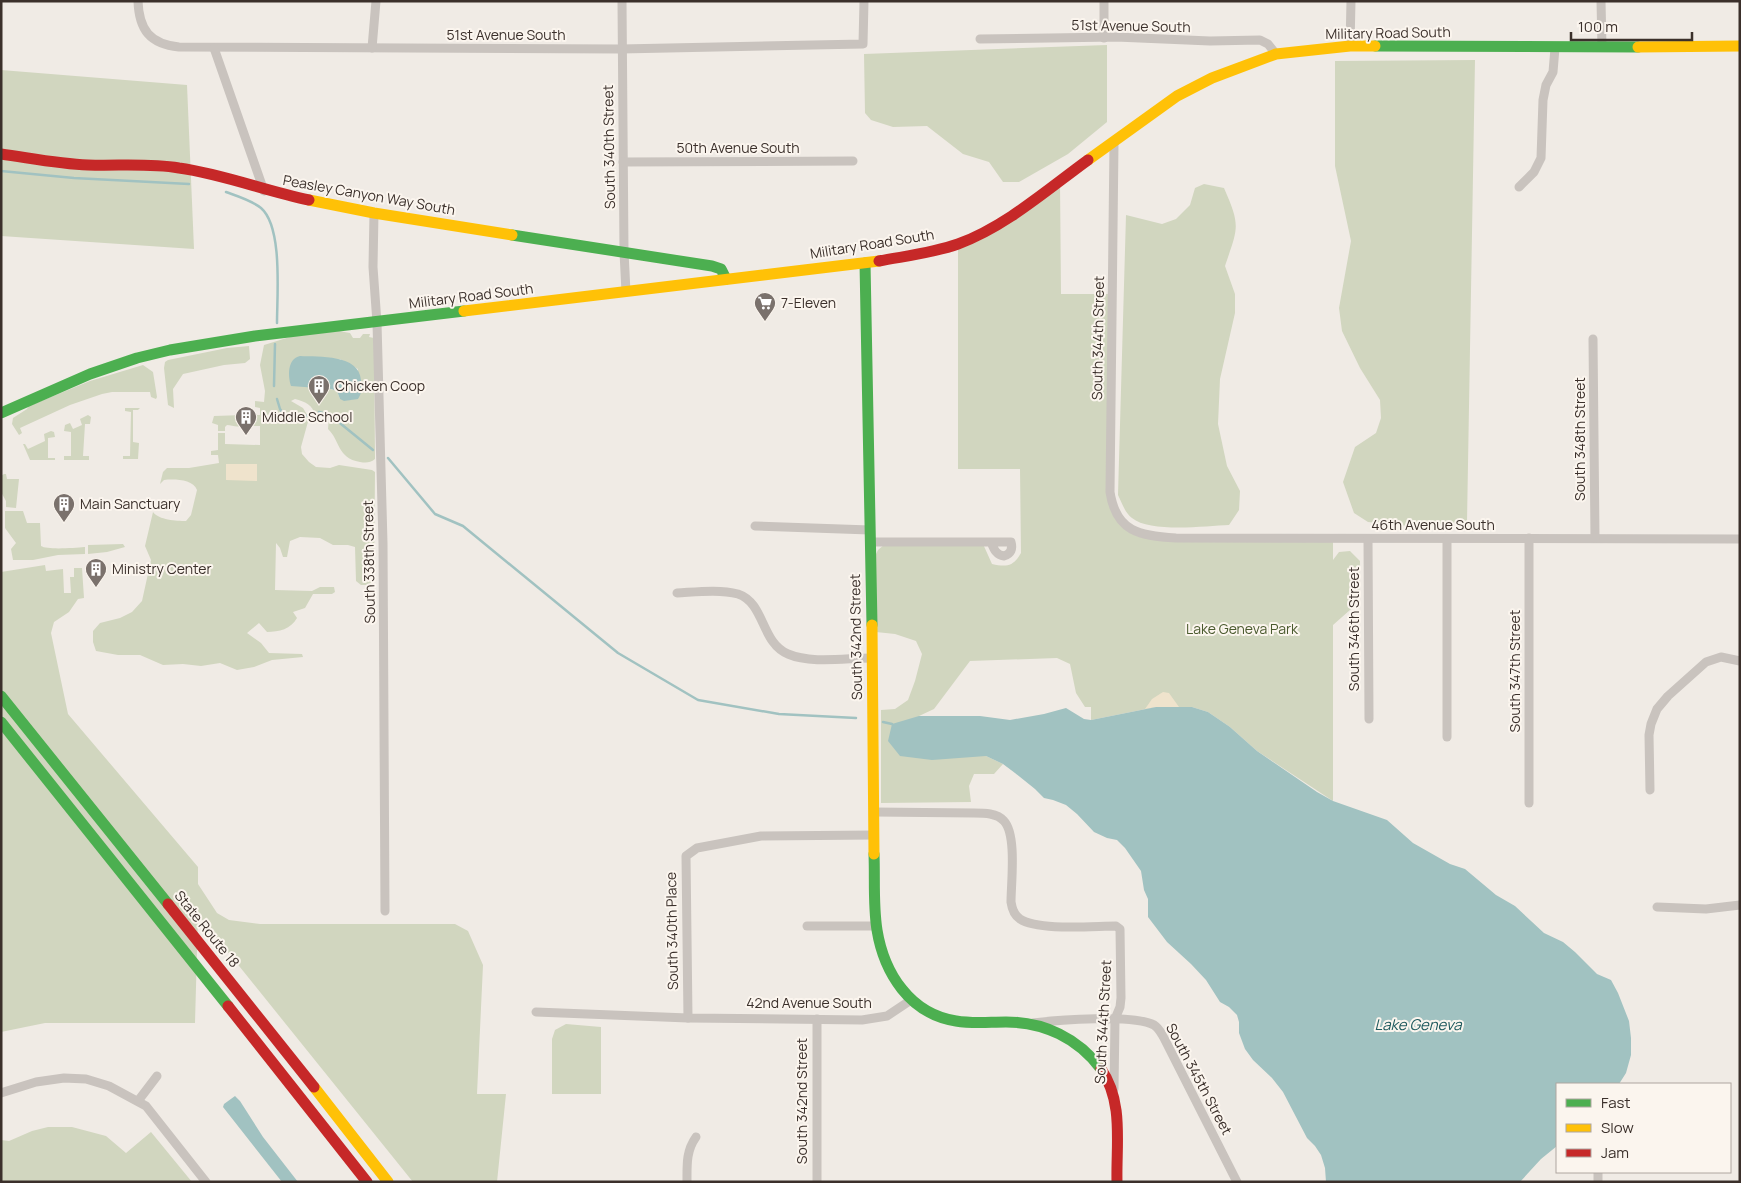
<svg xmlns="http://www.w3.org/2000/svg" width="1741" height="1183" viewBox="0 0 1741 1183" font-family="Manrope,sans-serif">
  <style>
    .green { fill: #d1d6bf; fill-rule: evenodd }
    .sand { fill: #efe3cc }
    .water { fill: #a1c2c1 }
    .lines { fill: none; stroke-linecap: round; stroke-linejoin: round }
    .stream { stroke: #a1c2c1; stroke-width: 2.5 }
    .street { stroke: #c9c3be; stroke-width: 9 }
    .fast { stroke: #4caf50; stroke-width: 11 }
    .slow { stroke: #ffc107; stroke-width: 11 }
    .jam { stroke: #c62828; stroke-width: 11 }
    .labels { text-anchor: middle; stroke-width: 4; stroke-linejoin: round; paint-order: stroke }
    .street-label { font-size: 14px; fill: #3b302b; stroke: #fbf5ee }
    .poi-label { font-size: 14px; fill: #3b302b; stroke: #fbf5ee; text-anchor: start }
    .park-label { font-size: 14px; fill: #4a5a2e; stroke: #fbf5ee }
    .water-label { font-size: 15px; font-style: italic; fill: #1f5a5e; stroke: #fbf5ee }
  </style>
  <rect width="100%" height="100%" fill="#f0ebe5"/>
  <!-- green -->
  <g class="green">
    <path d="M1107,45V122L1068,154L1019,182H1003L989,162L963,154L927,126L893,127L871,120L865,113L864,54Z"/>
    <path d="M1475,60L1467,522L1407,526L1368,522L1354,513L1343,482L1355,447L1376,433L1381,418L1380,400L1360,368L1342,331L1339,308L1351,241L1335,166V61Z"/>
    <path d="M1,70L187,85L194,249L1,236Z"/>
    <path d="M1060,182L1061,294H1113L1110,492L1120,521L1150,535L1333,538V560L1339,552L1350,551L1360,561L1359,602L1333,625V801L1257,751L1230,727L1208,712L1192,707H1156L1091,720V707H1085L1076,693L1070,664L1057,658L970,661L934,709L919,716L976,756H986L1003,764L994,774H974L969,786L971,802L881,803V710L895,709L908,700L915,681L922,654L916,641L895,634L876,632L874,558L878,550L885,544H983L992,564C1006,567 1013,567 1021,553L1020,469H958V244Z"/>
    <path d="M1204,184L1224,188C1241,227 1238,227 1225,266L1235,294V313L1220,379L1218,424L1227,466L1240,491L1239,510L1229,525C1205,526 1150,533 1132,518C1125,513 1122,503 1118,495L1126,215L1162,224L1176,219L1190,205L1195,188Z"/>
    <path d="M339,331L350,333L353,338H360L363,334H370L369,337L374,338L375,459C370,463 366,463 360,462C337,458 340,440 328,429L329,418H325V416H315C313,404 305,402 295,399L291,401L303,408L309,418L301,447L302,454L309,462L316,467L330,468L339,465L372,470L375,472L374,580L369,585H361L356,581L355,547L348,545H333L320,538L300,537L290,541L287,557H283L280,548L276,543L275,590L312,591L320,587H334L335,592L332,594H313L305,608L293,612L297,618C291,629 279,632 267,632L259,623L247,633L261,643L269,653L302,654L303,657L272,660L254,667L237,670L220,663L201,666L183,664L163,665L140,655H118L96,651L93,642V631L100,623L120,618L132,612L142,601L151,560L145,546L153,512C159,520 176,521 186,521L191,515L197,490C193,479 174,479 164,480L160,484L163,472L167,468H189L219,463L218,455H211V451L218,450V433H225V444L260,445V426H248L247,424L246,415H260V408L255,407V401L264,402L265,391L260,365L264,345L293,336ZM340,359L358,369L352,400L340,399L337,391L334,390L290,377Z"/>
    <path d="M249,346L250,359L245,363L224,365L183,374L173,389L174,408L168,405L164,368L165,362L168,360L227,348Z"/>
    <path d="M143,365L153,372L157,397L156,399L151,397L150,392H112L102,394L70,405L20,428L22,433L19,435L12,424L13,418L27,409L29,406L90,381Z"/>
    <path d="M125,408H140L138,410H133V442L139,443L138,459H123V456H130L131,412L125,411Z"/>
    <path d="M88,415L91,417L90,424H85L83,456H89V460H64V456H71V432L64,431L65,425L70,423L73,429L82,425L80,419Z"/>
    <path d="M244,415V424C239,429 232,425 227,425L225,427V431H218V425L212,423L214,416Z"/>
    <path d="M51,431L54,432L55,437L48,438V458H55V460H30L23,444H25L28,449L45,441L44,434Z"/>
    <path d="M4,474H6L7,479H19L16,508L6,507V501L1,492V476Z"/>
    <path d="M5,511H23L27,523H40L41,546C47,550 74,548 84,547H85V554L58,555L33,560H13L11,549L16,543L5,528Z"/>
    <path d="M123,544L125,547L107,552L88,554V545Z"/>
    <path d="M45,565L46,571L63,569L64,593H71L70,577H74V568H82L84,598L78,599L69,612L54,622L51,633L68,714L198,867V884L217,913L229,920L260,924H455L468,931L483,965L477,1094H506L497,1182H413L198,915L195,1023H45L1,1032V572Z"/>
    <path d="M566,1024L601,1027V1094H552V1039L555,1030Z"/>
    <path d="M48,1127H72L106,1136L126,1153L151,1132L192,1182H1V1140L9,1141L32,1131Z"/>
  </g>
  <!-- sand -->
  <g class="sand">
    <path d="M226,464H257V481L226,480Z"/>
    <path d="M1163,692L1169,693L1179,707H1156L1145,709L1152,699Z"/>
  </g>
  <!-- water -->
  <g class="water">
    <path d="M300,356C319,357 359,354 361,380C362,387 362,393 358,399L344,401L340,399L337,391L331,389L291,386C288,376 287,359 300,356Z"/>
    <path d="M1156,707H1192L1208,712L1230,727L1257,751L1317,792L1333,801L1387,820L1413,843L1450,864L1465,869L1496,895L1515,906L1544,933L1563,942L1575,952L1597,974L1611,980L1618,993L1629,1021L1631,1038V1055L1626,1073L1619,1084H1557V1146L1541,1159L1520,1182H1326L1325,1168L1321,1155L1315,1146L1307,1138L1283,1092L1272,1078L1253,1060L1245,1049L1239,1033V1022L1237,1015L1229,1007L1220,1002L1206,980L1191,964L1167,942L1148,917V899L1144,890L1141,871L1125,848L1117,840L1107,838L1094,832L1077,814L1066,805L1053,800L1044,798L1035,789L1015,773L1003,764L986,756L932,760L900,756L888,741L892,724L919,716H980L1010,720L1044,714L1066,708L1084,719L1091,720Z"/>
    <path d="M235,1096L240,1101L263,1137L298,1182H282L223,1107L224,1104Z"/>
  </g>
  <g class="lines">
    <!-- stream -->
    <g class="stream">
      <path d="M1,171L74,178L189,184"/>
      <path d="M226,192C237,196 251,200 261,208C283,227 277,295 277,323"/>
      <path d="M274,386L275,344"/>
      <path d="M277,399L280,409L287,419H297L309,415"/>
      <path d="M319,412L330,415L373,450"/>
      <path d="M388,458L435,514L463,526L618,653L698,700L779,714L856,718"/>
      <path d="M883,722L892,724"/>
    </g>
    <!-- street -->
    <g class="street">
      <path d="M138,1C139,30 150,44 179,47L621,49L863,44L864,1"/>
      <path d="M622,1L624,252L626,292"/>
      <path d="M1601,1L1602,47"/>
      <path d="M1104,38V1"/>
      <path d="M980,39L1116,37L1210,41L1260,40L1268,44L1276,54"/>
      <path d="M1350,46L1351,1"/>
      <path d="M214,48L264,191"/>
      <path d="M372,48L376,1"/>
      <path d="M1114,143L1110,492C1116,532 1140,536 1176,538L1740,539"/>
      <path d="M623,162L853,161"/>
      <path d="M1519,187L1534,172L1541,158L1543,100L1546,85L1553,72L1555,48"/>
      <path d="M374,213L373,267L377,323L383,543L385,911"/>
      <path d="M1593,339L1595,538"/>
      <path d="M755,526L870,530"/>
      <path d="M1368,539L1369,719"/>
      <path d="M871,542H1011C1013,549 1011,554 1004,556C996,555 994,549 991,542"/>
      <path d="M677,593C696,592 719,589 738,594C765,603 761,643 788,654C811,664 846,658 871,658"/>
      <path d="M1447,737V539"/>
      <path d="M1650,790L1649,735L1651,724L1657,709L1668,696L1706,662L1721,657L1740,661"/>
      <path d="M1529,803V538"/>
      <path d="M874,812L974,813C984,813 997,813 1004,821C1017,835 1011,883 1011,902C1012,909 1014,915 1020,919C1038,931 1093,926 1116,926L1120,929L1121,998L1120,1007L1115,1019L1114,1089"/>
      <path d="M1657,907L1706,909L1740,905"/>
      <path d="M807,926H876"/>
      <path d="M536,1012L688,1018L862,1020L887,1016L911,1000"/>
      <path d="M688,1018L686,856L697,848L761,836L874,835"/>
      <path d="M817,1019V1182"/>
      <path d="M1033,1023C1057,1020 1135,1014 1154,1025C1159,1028 1161,1033 1164,1038L1237,1182"/>
      <path d="M1,1093L36,1082L64,1078L86,1079L109,1086L146,1106L206,1182"/>
      <path d="M138,1101L157,1076"/>
      <path d="M687,1182C687,1165 686,1151 696,1137"/>
      <path d="M1598,1182V1173"/>
    </g>
    <!-- fast -->
    <g class="fast">
      <path d="M1375,46L1638,47"/>
      <path d="M512,235L712,266L721,269L726,279"/>
      <path d="M865,263L872,625"/>
      <path d="M1,413L90,374L137,358L170,350L255,336L464,311"/>
      <path d="M1,696L168,904"/>
      <path d="M1,722L228,1006"/>
      <path d="M874,854C875,879 873,905 877,930C884,973 910,1014 956,1021C973,1024 989,1022 1006,1022C1044,1022 1078,1038 1101,1069"/>
    </g>
    <!-- slow -->
    <g class="slow">
      <path d="M1638,47L1740,46"/>
      <path d="M1088,160L1177,96L1212,78L1276,54L1350,46H1375"/>
      <path d="M309,200L374,213L512,235"/>
      <path d="M464,311L879,261"/>
      <path d="M872,625L874,854"/>
      <path d="M314,1087L388,1182"/>
    </g>
    <!-- jam -->
    <g class="jam">
      <path d="M1,154C30,158 59,164 88,165C119,166 149,163 179,168C223,174 265,191 309,200"/>
      <path d="M879,261C905,256 933,253 958,244C1005,227 1048,189 1088,160"/>
      <path d="M168,904L314,1087"/>
      <path d="M228,1006L367,1182"/>
      <path d="M1101,1069C1124,1102 1116,1144 1117,1182"/>
    </g>
  </g>
  <!-- icons -->
  <defs>
    <g id="supermarket-pin" transform="scale(1.125)"><path d="M0 17L-7.5 6A9.5 9.5 0 1 1 7.5 6Z" fill="#7a716c" stroke="#fbf5ee"/><path d="M-6-5.5h2.5l.6 2H6L4.5 2H-2.5L-4.4-4H-6ZM-1.5 3.2a1.3 1.3 0 1 0 .1 0ZM3 3.2a1.3 1.3 0 1 0 .1 0Z" fill="#fff"/></g>
    <g id="building-pin" transform="scale(1.125)"><path d="M0 17L-7.5 6A9.5 9.5 0 1 1 7.5 6Z" fill="#7a716c" stroke="#fbf5ee"/><path d="M-4-6H4V6H1V3H-1V6H-4ZM-2.5-4.3h1.7v1.8h-1.7ZM.8-4.3h1.7v1.8H.8ZM-2.5-1h1.7V.8h-1.7ZM.8-1h1.7V.8H.8Z" fill="#fff"/></g>
  </defs>
  <g fill-rule="evenodd">
    <use href="#supermarket-pin" x="765" y="303"/>
    <use href="#building-pin" x="319" y="386"/>
    <use href="#building-pin" x="246" y="417"/>
    <use href="#building-pin" x="64" y="504"/>
    <use href="#building-pin" x="96" y="569"/>
  </g>
  <g class="labels">
    <!-- street labels -->
    <g class="street-label">
      <text transform="translate(1131 26) rotate(1)" y="5">51st Avenue South</text>
      <text transform="translate(1388 33) rotate(-1)" y="5">Military Road South</text>
      <text x="506" y="40">51st Avenue South</text>
      <text transform="translate(609 147) rotate(-91)" y="5">South 340th Street</text>
      <text x="738" y="153">50th Avenue South</text>
      <text transform="translate(369 195) rotate(10)" y="5">Peasley Canyon Way South</text>
      <text transform="translate(872 244) rotate(-9)" y="5">Military Road South</text>
      <text transform="translate(471 296) rotate(-7)" y="5">Military Road South</text>
      <text transform="translate(1098 338) rotate(-89)" y="5">South 344th Street</text>
      <text transform="translate(1580 439) rotate(-90)" y="5">South 348th Street</text>
      <text x="1433" y="530">46th Avenue South</text>
      <text transform="translate(369 562) rotate(-91)" y="5">South 338th Street</text>
      <text transform="translate(1354 629) rotate(-90)" y="5">South 346th Street</text>
      <text transform="translate(856 637) rotate(-91)" y="5">South 342nd Street</text>
      <text transform="translate(1515 671) rotate(-90)" y="5">South 347th Street</text>
      <text transform="translate(207 929) rotate(51)" y="5">State Route 18</text>
      <text transform="translate(672 931) rotate(-91)" y="5">South 340th Place</text>
      <text x="809" y="1008">42nd Avenue South</text>
      <text transform="translate(1103 1022) rotate(-87)" y="5">South 344th Street</text>
      <text transform="translate(1199 1079) rotate(62)" y="5">South 345th Street</text>
      <text transform="translate(802 1101) rotate(-90)" y="5">South 342nd Street</text>
    </g>
    <!-- poi labels -->
    <g class="poi-label">
      <text x="781" y="308">7-Eleven</text>
      <text x="335" y="391">Chicken Coop</text>
      <text x="262" y="422">Middle School</text>
      <text x="80" y="509">Main Sanctuary</text>
      <text x="112" y="574">Ministry Center</text>
    </g>
    <!-- park labels -->
    <g class="park-label">
      <text x="1242" y="634">Lake Geneva Park</text>
    </g>
    <!-- water labels -->
    <g class="water-label">
      <text x="1418" y="1030">Lake Geneva</text>
    </g>
  </g>
  <!-- border -->
  <rect width="1741" height="1183" fill="none" stroke="#3b302b" stroke-width="5"/>
  <!-- legend -->
  <rect x="1556" y="1083" width="175" height="90" fill="#fbf5ee" stroke="#aea6a0"/>
  <rect x="1566" y="1099" width="25" height="8" fill="#4caf50" stroke="#aea6a0"/>
  <text x="1601" y="1108" font-size="15" fill="#3b302b">Fast</text>
  <rect x="1566" y="1124" width="25" height="8" fill="#ffc107" stroke="#aea6a0"/>
  <text x="1601" y="1133" font-size="15" fill="#3b302b">Slow</text>
  <rect x="1566" y="1149" width="25" height="8" fill="#c62828" stroke="#aea6a0"/>
  <text x="1601" y="1158" font-size="15" fill="#3b302b">Jam</text>
  <!-- scale -->
  <path d="M1571 32v8h121v-8" fill="none" stroke="#3b302b" stroke-width="2.5"/>
  <text x="1578" y="32" font-size="15" fill="#3b302b" stroke="#fbf5ee" stroke-width="4" paint-order="stroke">100 m</text>
</svg>
